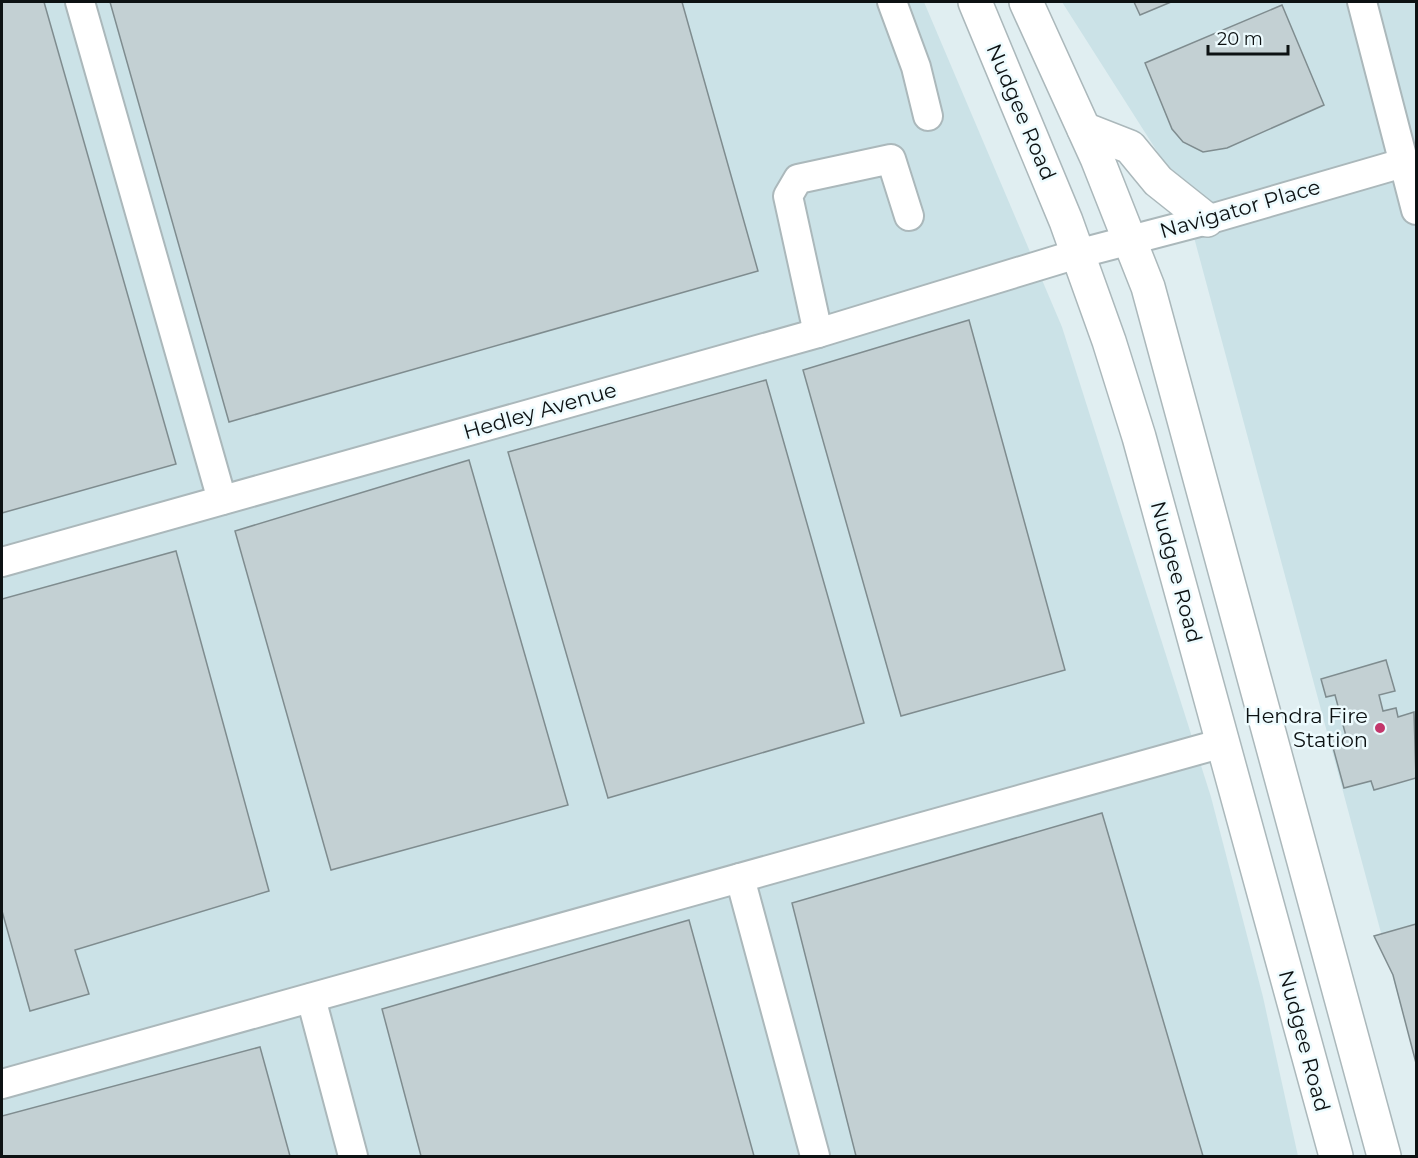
<svg xmlns="http://www.w3.org/2000/svg" width="1418" height="1158" viewBox="0 0 1418 1158" font-family="Montserrat,sans-serif">
  <style>
    .built { fill: #cbe2e7 }
    .building { fill: #c3d0d3; stroke: #7f8c8f; stroke-width: 1.5 }
    .lines { fill: none; stroke-linecap: round; stroke-linejoin: round }
    .minor-casing { stroke: #abb8bb; stroke-width: 32 }
    .major-casing { stroke: #abb8bb; stroke-width: 36 }
    .minor { stroke: #fff; stroke-width: 28 }
    .major { stroke: #fff; stroke-width: 33 }
    .poi-dot { fill: #c3376b; stroke: #edfbfe; stroke-width: 2 }
    .labels { text-anchor: middle; stroke-width: 5; stroke-linejoin: round; paint-order: stroke }
    .street-label { font-size: 21px; fill: #0d1213; stroke: #edfbfe }
    .poi-label { font-size: 21px; fill: #0d1213; stroke: #edfbfe; text-anchor: end }
  </style>
  <rect width="100%" height="100%" fill="#e0eef1"/>
  <!-- built -->
  <g class="built">
    <path d="M2,2H924L1062,327L1211,797L1263,997L1298,1156H2Z"/>
    <path d="M1062,2H1416V1063L1181,189Z"/>
  </g>
  <!-- building -->
  <g class="building">
    <path d="M2,2H44L176,464L2,513Z"/>
    <path d="M110,2H682L758,271L229,422Z"/>
    <path d="M1134,2H1171L1140,15Z"/>
    <path d="M1282,5L1324,105L1227,148L1203,152L1183,142L1172,129L1145,63Z"/>
    <path d="M969,320L1065,670L901,716L803,370Z"/>
    <path d="M766,380L864,723L608,798L508,452Z"/>
    <path d="M469,460L568,805L331,870L235,531Z"/>
    <path d="M176,551L269,891L75,950L89,994L30,1011L2,911V599Z"/>
    <path d="M1386,660L1395,691L1379,695L1383,711L1396,708L1398,717L1414,712L1416,778L1374,790L1371,781L1344,788L1331,740L1346,736L1335,695L1326,697L1321,679Z"/>
    <path d="M1102,813L1203,1156H856L792,903Z"/>
    <path d="M689,920L754,1156H421L382,1009Z"/>
    <path d="M1416,924V1063L1393,975L1374,936Z"/>
    <path d="M260,1047L290,1156H2V1116Z"/>
  </g>
  <g class="lines">
    <!-- minor casing -->
    <g class="minor-casing">
      <g id="minor">
        <path d="M80,2L222,500"/>
        <path d="M892,2L916,67L928,116"/>
        <path d="M1362,2L1416,210"/>
        <path d="M818,333L788,196L798,179L891,159L909,216"/>
        <path d="M2,562L818,333L1077,254L1207,220L1403,163"/>
        <path d="M740,878L815,1156"/>
        <path d="M311,998L353,1156"/>
        <path d="M2,1084L1223,743"/>
      </g>
    </g>
    <!-- major casing -->
    <g class="major-casing">
      <g id="major">
        <path d="M975,2L1066,221L1109,341L1139,437L1336,1156"/>
        <path d="M1026,2L1097,158L1148,287L1384,1156"/>
        <path d="M1084,129L1130,147L1158,181L1207,220"/>
      </g>
    </g>
    <!-- minor -->
    <use href="#minor" class="minor"/>
    <!-- major -->
    <use href="#major" class="major"/>
  </g>
  <!-- markers -->
  <circle class="poi-dot" cx="1380" cy="728" r="6"/>
  <g class="labels">
    <!-- street labels -->
    <g class="street-label">
      <text transform="translate(1021 112) rotate(67)" y="7">Nudgee Road</text>
      <text transform="translate(1240 209) rotate(-16)" y="7">Navigator Place</text>
      <text transform="translate(540 411) rotate(-16)" y="7">Hedley Avenue</text>
      <text transform="translate(1176 572) rotate(75)" y="7">Nudgee Road</text>
      <text transform="translate(1304 1041) rotate(75)" y="7">Nudgee Road</text>
    </g>
    <!-- poi labels -->
    <g class="poi-label">
      <text x="1368" y="723">Hendra Fire<tspan x="1368" dy="24">Station</tspan></text>
    </g>
  </g>
  <!-- border -->
  <rect width="1418" height="1158" fill="none" stroke="#0d1213" stroke-width="6"/>
  <!-- scale -->
  <path d="M1208 45v9h80v-9" fill="none" stroke="#0d1213" stroke-width="3"/>
  <text x="1217" y="45" font-size="18" fill="#0d1213" stroke="#edfbfe" stroke-width="4.5" paint-order="stroke">20 m</text>
</svg>
